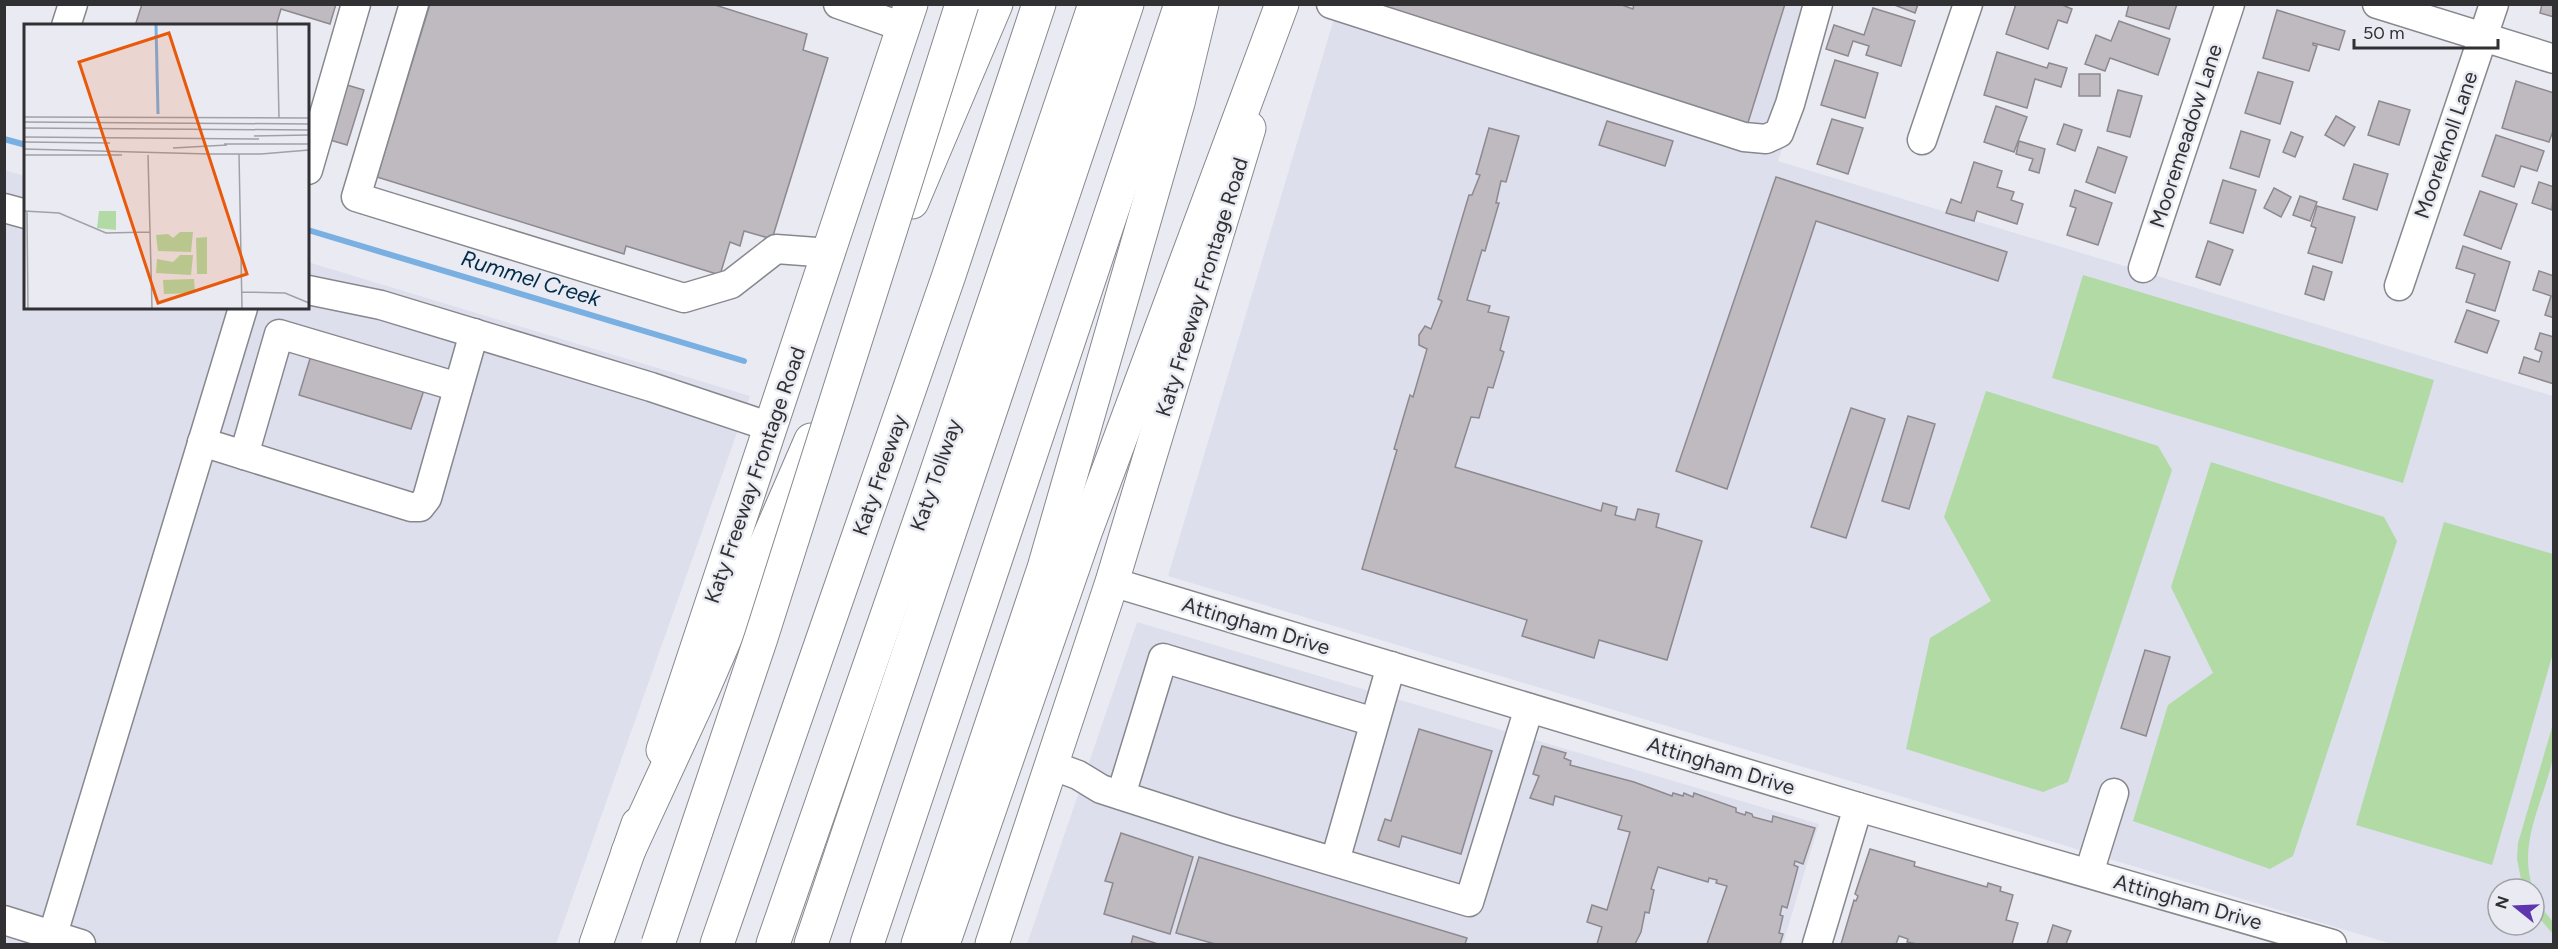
<svg xmlns="http://www.w3.org/2000/svg" width="2558" height="949" viewBox="0 0 2558 949" font-family="Figtree,sans-serif">
  <style>
    .built { fill: #dddfed; fill-rule: evenodd }
    .green { fill: #b1daa5 }
    .lines { fill: none; stroke-linecap: round; stroke-linejoin: round }
    .stream { stroke: #7ab0e1; stroke-width: 6 }
    .building { fill: #bebac0; stroke: #8d898f; stroke-width: 1.5 }
    .minor-casing { stroke: #87888e; stroke-width: 31 }
    .major-casing { stroke: #87888e; stroke-width: 35 }
    .highway-casing { stroke: #87888e; stroke-width: 35 }
    .minor { stroke: #fff; stroke-width: 28 }
    .major { stroke: #fff; stroke-width: 33 }
    .highway { stroke: #fff; stroke-width: 33 }
    .highway-bridge-casing { stroke: #87888e; stroke-width: 35; stroke-linecap: butt }
    .highway-bridge { stroke: #fff; stroke-width: 33 }
    .labels { text-anchor: middle; stroke-width: 5; stroke-linejoin: round; paint-order: stroke }
    .street-label { font-size: 21px; fill: #313134; stroke: #eaebf2 }
    .water-label { font-size: 22px; font-style: italic; fill: #012b4b; stroke: #eaebf2 }
    .inset-river { fill: none; stroke: #7ab0e1; stroke-width: 3 }
    .inset-road { fill: none; stroke: #a0a1a6; stroke-width: 1.5 }
    .view { fill: #e8590c; fill-opacity: 0.15; stroke: #e8590c; stroke-width: 3 }
    .inset-edge { fill: none; stroke: #313134; stroke-width: 3 }
  </style>
  <rect width="100%" height="100%" fill="#eaebf2"/>
  <!-- built -->
  <g class="built">
    <path d="M1338,5H1830L1778,161L2553,396V944H2392L1168,576ZM2498,889H2534V925H2498Z"/>
    <path d="M4,170L25,176L26,308H308V262L750,396L556,944H5Z"/>
    <path d="M1137,622L1819,824L1783,944H1027Z"/>
  </g>
  <!-- green -->
  <g class="green">
    <path d="M2083,275L2434,380L2403,483L2052,378Z"/>
    <path d="M1986,391L2158,446L2172,470L2068,782L2043,792L1906,749L1930,638L1991,601L1944,517Z"/>
    <path d="M2211,462L2384,517L2397,541L2293,856L2270,869L2133,821L2168,705L2213,673L2171,587Z"/>
    <path d="M2444,522L2553,554V653L2492,865L2356,825Z"/>
    <path d="M2553,724C2554,735 2555,747 2553,757C2544,802 2517,842 2533,889H2523L2517,859L2518,843Z"/>
    <path d="M2534,892L2545,912L2553,922V934L2534,912Z"/>
  </g>
  <g class="lines">
    <!-- stream -->
    <g class="stream">
      <path d="M4,139L26,145"/>
      <path d="M308,230L744,361"/>
    </g>
  </g>
  <!-- building -->
  <g class="building">
    <path d="M142,4H336L330,24L281,9L276,26H135Z"/>
    <path d="M430,4H712L807,34L803,50L828,58L772,239L744,231L740,246L730,242L720,275L626,246L624,254L377,177Z"/>
    <path d="M1361,4H1619L1633,9L1634,4H1785L1746,129Z"/>
    <path d="M1892,4H1918L1915,13Z"/>
    <path d="M2016,4H2060L2072,9L2067,23L2058,20L2048,49L2006,34Z"/>
    <path d="M2129,4H2177L2169,29L2126,16Z"/>
    <path d="M2542,4H2554V17L2540,13Z"/>
    <path d="M1873,8L1915,21L1901,66L1866,55L1869,46L1853,41L1848,56L1826,49L1834,25L1864,35Z"/>
    <path d="M2277,10L2345,31L2339,50L2313,43V45L2317,46L2309,71L2263,58Z"/>
    <path d="M2119,21L2170,39L2158,75L2110,58L2105,71L2085,64L2096,35L2111,41Z"/>
    <path d="M1997,52L2047,68L2049,63L2067,68L2061,87L2035,79L2027,108L1984,95Z"/>
    <path d="M1835,60L1878,73L1865,118L1821,105Z"/>
    <path d="M2258,72L2293,82L2280,124L2245,113Z"/>
    <rect x="2079" y="74" width="21" height="22"/>
    <path d="M2516,81L2554,93V128L2549,142L2502,128Z"/>
    <path d="M347,85L364,90L347,145L330,140Z"/>
    <path d="M2118,90L2142,96L2130,137L2107,131Z"/>
    <path d="M2379,101L2410,110L2399,145L2368,135Z"/>
    <path d="M1996,106L2027,117L2014,152L1984,142Z"/>
    <path d="M2336,116L2355,127L2344,146L2325,135Z"/>
    <path d="M1832,119L1863,128L1848,174L1817,164Z"/>
    <path d="M1607,121L1673,141L1665,166L1599,145Z"/>
    <path d="M2064,124L2082,130L2075,151L2057,144Z"/>
    <path d="M1489,128L1519,136L1506,182L1501,181L1496,203H1499L1485,251L1482,250L1467,300L1490,306L1488,312L1509,317L1500,350L1504,352L1493,388L1488,387L1479,418L1471,417L1455,467L1601,511L1603,503L1617,507L1615,515L1635,520L1638,509L1659,514L1656,527L1702,541L1667,660L1599,640L1594,658L1522,636L1527,620L1362,569L1397,450L1394,449L1410,395L1413,397L1427,349L1419,345V335L1425,326L1431,329L1442,301L1438,299L1469,195H1472L1480,175L1476,174Z"/>
    <path d="M2241,131L2270,140L2259,177L2230,168Z"/>
    <path d="M2291,132L2303,137L2295,157L2283,152Z"/>
    <path d="M2496,135L2544,151L2537,171L2521,166L2514,187L2482,176Z"/>
    <path d="M2019,141L2045,149L2039,173L2029,170L2033,159L2016,154Z"/>
    <path d="M2098,147L2127,157L2115,193L2086,182Z"/>
    <path d="M1974,162L2002,171L1997,187L2014,192L2011,200L2023,204L2017,224L1977,211L1974,221L1946,213L1951,199L1961,203Z"/>
    <path d="M2354,164L2388,174L2377,210L2343,199Z"/>
    <path d="M1776,177L2007,252L1998,281L1816,221L1727,489L1676,471Z"/>
    <path d="M2223,180L2256,190L2243,233L2210,223Z"/>
    <path d="M2539,182L2554,187L2552,210L2532,203Z"/>
    <path d="M2274,188L2291,197L2281,217L2264,208Z"/>
    <path d="M2075,190L2112,203L2098,245L2067,235L2076,208L2070,206Z"/>
    <path d="M2480,191L2517,204L2501,249L2464,235Z"/>
    <path d="M2300,196L2317,202L2310,221L2293,215Z"/>
    <path d="M2317,206L2355,217L2342,263L2308,253L2316,228L2311,226Z"/>
    <path d="M2208,241L2233,250L2220,285L2196,277Z"/>
    <path d="M2463,246L2510,262L2495,311L2466,302L2475,274L2456,268Z"/>
    <path d="M2313,266L2332,272L2324,300L2305,294Z"/>
    <path d="M2539,271L2554,276V318L2545,315L2551,296L2533,290Z"/>
    <path d="M2467,310L2499,321L2487,353L2455,342Z"/>
    <path d="M2540,333L2554,337V384L2519,373L2524,357L2539,362L2542,352L2535,349Z"/>
    <path d="M313,349L426,384L411,429L299,395Z"/>
    <path d="M1851,408L1885,419L1846,538L1811,527Z"/>
    <path d="M1908,416L1935,424L1909,509L1882,501Z"/>
    <path d="M2145,650L2170,657L2146,736L2121,728Z"/>
    <path d="M1419,729L1492,751L1461,854L1402,836L1399,847L1378,840L1385,819L1391,821Z"/>
    <path d="M1542,746L1566,753L1564,758L1571,761L1570,765L1634,782L1672,796L1673,793L1683,796L1684,793L1693,797L1694,793L1736,808V812L1745,815L1746,812L1752,814L1753,817L1772,822L1773,816L1815,828L1803,864L1795,861L1794,865L1798,867L1787,908L1782,906L1780,915L1783,916L1779,933L1783,934L1780,944H1707L1727,886L1716,883L1717,880L1709,878L1708,882L1658,867L1651,889L1654,890L1649,913L1645,912L1641,932L1635,944H1597L1602,927L1587,922L1592,905L1607,910L1630,832L1618,829L1622,816L1555,796L1553,805L1530,798L1539,776L1533,774Z"/>
    <path d="M1121,833L1193,857L1170,934L1104,914L1113,883L1105,881Z"/>
    <path d="M1870,849L1915,862L1914,866L1987,887L1988,883L2001,887L2000,891L2013,895L2006,920L2018,923L2012,944H1917L1907,942L1908,939L1899,936L1896,944H1841L1854,900L1856,901L1858,896L1855,894Z"/>
    <path d="M1199,857L1467,938L1465,944H1215L1176,933Z"/>
    <path d="M2053,925L2071,931L2066,944H2047Z"/>
    <path d="M1133,936L1158,944H1131Z"/>
  </g>
  <g class="lines">
    <!-- minor casing -->
    <g class="minor-casing">
      <g id="minor">
        <path d="M414,4L356,197L684,298L731,284L776,249L830,253"/>
        <path d="M838,4L903,27"/>
        <path d="M1331,4L1744,137L1766,139L1779,133L1790,104L1818,4"/>
        <path d="M2377,4L2554,59"/>
        <path d="M66,26L73,4"/>
        <path d="M1922,140L1968,4"/>
        <path d="M308,170L356,4"/>
        <path d="M4,208L26,214"/>
        <path d="M2143,268L2230,4"/>
        <path d="M2399,286L2494,4"/>
        <path d="M308,290L381,305L651,387L771,427"/>
        <path d="M202,442L411,507H420L427,498L474,333"/>
        <path d="M244,455L279,334L458,387"/>
        <path d="M1112,582L1858,807L2332,944"/>
        <path d="M1051,765L1078,775L1101,789L1228,830L1469,902L1529,708"/>
        <path d="M1121,795L1163,658L1374,722"/>
        <path d="M1335,861L1391,666"/>
        <path d="M2089,873L2114,793"/>
        <path d="M4,920L81,944"/>
        <path d="M50,944L243,308"/>
        <path d="M1817,944L1858,807"/>
      </g>
    </g>
    <!-- major casing -->
    <g class="major-casing">
      <g id="major">
        <path d="M663,750L911,4"/>
        <path d="M596,944L638,824"/>
        <path d="M992,944L1112,582L1249,128"/>
      </g>
    </g>
    <!-- highway casing -->
    <g class="highway-casing">
      <g id="highway">
        <path d="M912,202L996,4"/>
        <path d="M628,852L701,694L811,440"/>
        <path d="M717,944L949,275L1039,4"/>
        <path d="M773,944L935,477L1095,4"/>
        <path d="M811,944L1127,4"/>
        <path d="M867,944L1181,4"/>
        <path d="M918,944L1044,568L1178,103L1202,4"/>
        <path d="M943,944L1085,533L1282,4"/>
      </g>
    </g>
    <!-- minor -->
    <use href="#minor" class="minor"/>
    <!-- major -->
    <use href="#major" class="major"/>
    <!-- highway -->
    <use href="#highway" class="highway"/>
    <!-- highway-bridge casing -->
    <g class="highway-bridge-casing">
      <path id="highway-bridge" d="M658,944L761,638L962,4"/>
    </g>
    <!-- highway-bridge -->
    <use href="#highway-bridge" class="highway-bridge"/>
  </g>
  <g class="labels">
    <!-- street labels -->
    <g class="street-label">
      <text transform="translate(2186 136) rotate(-72)" y="7">Mooremeadow Lane</text>
      <text transform="translate(2446 145) rotate(-71)" y="7">Mooreknoll Lane</text>
      <text transform="translate(1202 287) rotate(-73)" y="7">Katy Freeway Frontage Road</text>
      <text transform="translate(755 475) rotate(-71)" y="7">Katy Freeway Frontage Road</text>
      <text transform="translate(880 475) rotate(-71)" y="7">Katy Freeway</text>
      <text transform="translate(936 475) rotate(-71)" y="7">Katy Tollway</text>
      <text transform="translate(1256 626) rotate(17)" y="7">Attingham Drive</text>
      <text transform="translate(1721 766) rotate(17)" y="7">Attingham Drive</text>
      <text transform="translate(2188 902) rotate(16)" y="7">Attingham Drive</text>
    </g>
    <!-- water labels -->
    <g class="water-label">
      <text transform="translate(531 278) rotate(17)" y="8">Rummel Creek</text>
    </g>
  </g>
  <!-- overview -->
  <g transform="translate(24 24)">
    <rect width="285" height="285" fill="#eaebf2"/>
    <path d="M75,187H92V206L73,204ZM156,208H169L167,228L134,227L132,211L144,210L149,214ZM183,213V250H173L172,214ZM156,231H169L167,251L132,249L133,235L149,238ZM170,255L171,269L140,270L139,256Z" fill="#b1daa5"/>
    <path class="inset-river" d="M132,1L134,90"/>
    <path class="inset-road" d="M253,1L255,94M0,93L285,94M0,98L285,100M0,104L285,106M230,112L285,111M0,113L235,115M0,118L86,119M200,120H285M149,124L203,121M0,125L185,130M181,130H239M215,130L218,284M237,130L285,126M0,131H98M124,131L128,284M0,187L35,189L82,209L126,208M3,187L4,284M218,268L261,269L285,279"/>
    <path class="view" d="M145,9L223,250L134,279L55,38Z"/>
    <rect width="285" height="285" class="inset-edge"/>
  </g>
  <!-- border -->
  <rect width="2558" height="949" fill="none" stroke="#313134" stroke-width="12"/>
  <!-- north arrow -->
  <g transform="translate(2516 907) rotate(288)"><circle r="28" fill="#eaebf2" stroke="#a0a1a6" stroke-width="1.5"/>
  <path d="M0-4.5L10 22L0 15L-10 22Z" fill="#5e36ae"/>
  <text y="-9" font-size="16" font-weight="bold" text-anchor="middle" fill="#313134">N</text>
  </g>
  <!-- scale -->
  <path d="M2354 39v9h144v-9" fill="none" stroke="#313134" stroke-width="3"/>
  <text x="2363" y="39" font-size="18" fill="#313134" stroke="#eaebf2" stroke-width="4.5" paint-order="stroke">50 m</text>
</svg>
